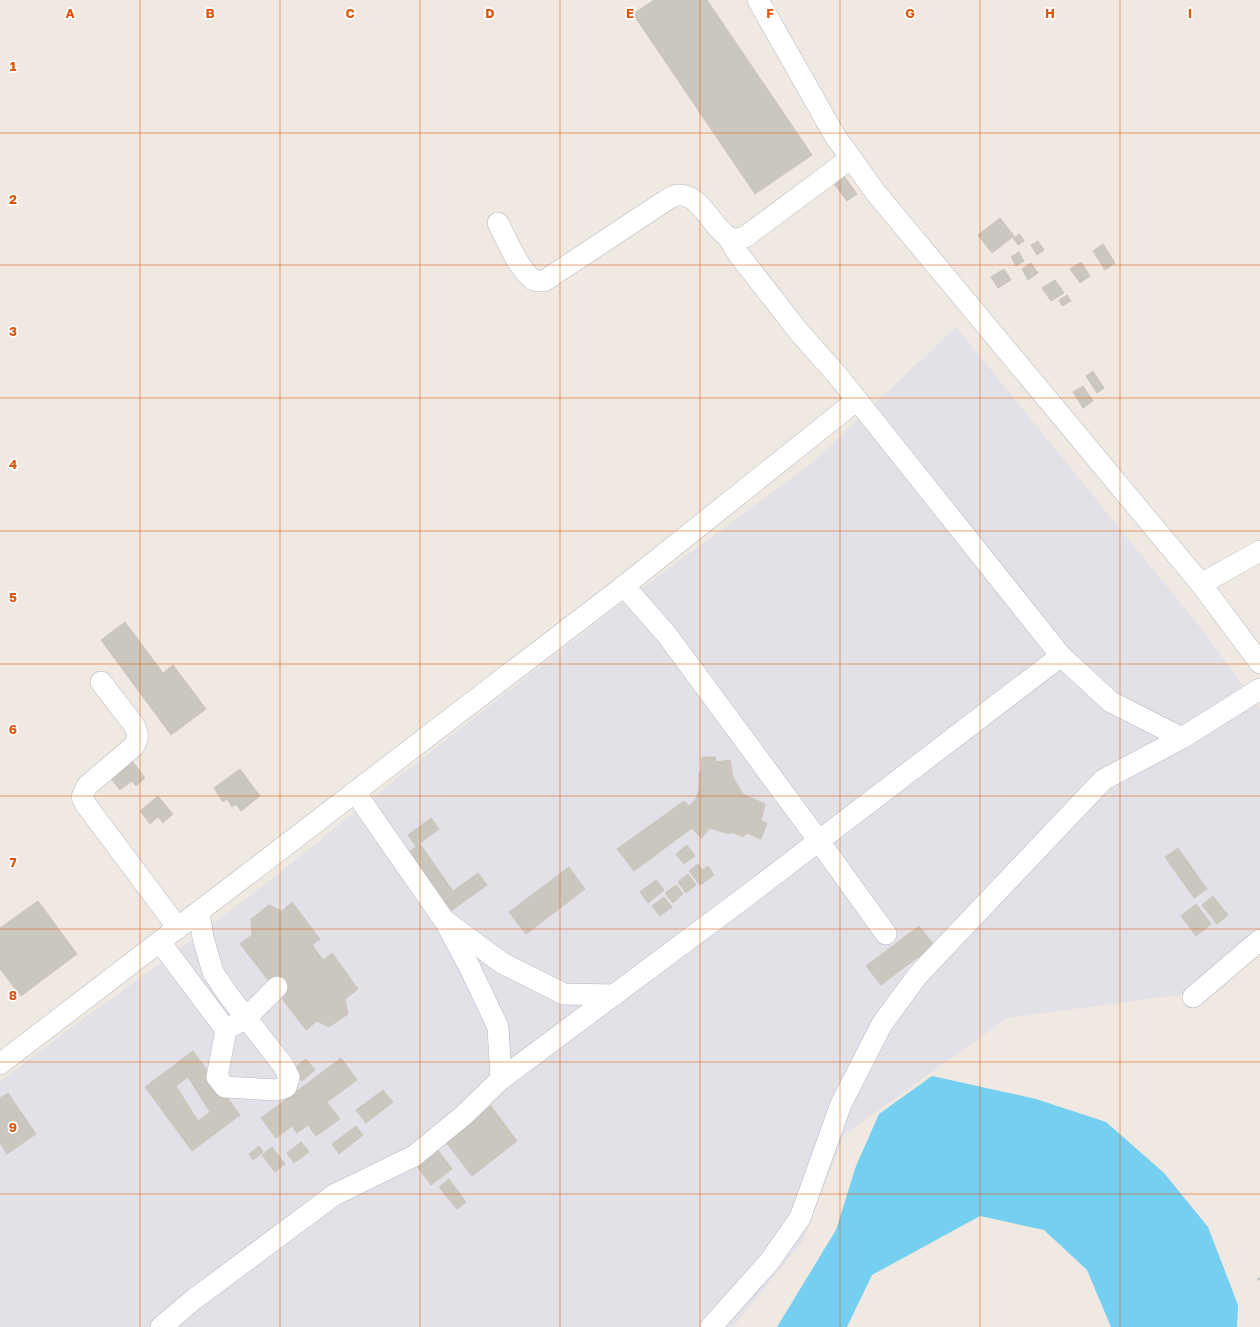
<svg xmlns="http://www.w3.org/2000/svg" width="1260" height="1327" viewBox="0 0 1260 1327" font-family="'Golos Text',sans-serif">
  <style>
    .industrial { fill: #e3e1e8 }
    .water { fill: #75cff0 }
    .building { fill: #cbc7bf; stroke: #cbc5ba; fill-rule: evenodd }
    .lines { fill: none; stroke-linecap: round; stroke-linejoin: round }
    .minor-casing { stroke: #b4b7c1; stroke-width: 22 }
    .path { stroke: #c9c9c9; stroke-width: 2.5; stroke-dasharray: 3 2; stroke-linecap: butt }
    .minor { stroke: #fff; stroke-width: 21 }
    .grid { fill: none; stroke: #df570e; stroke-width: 1; stroke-opacity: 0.55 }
    .grid-label { font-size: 13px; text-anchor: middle; font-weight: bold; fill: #df570e; stroke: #fff; stroke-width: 3.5; stroke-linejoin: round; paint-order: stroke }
  </style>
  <rect width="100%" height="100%" fill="#efe9e1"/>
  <!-- industrial -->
  <path class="industrial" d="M956,327L1203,631L1260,708V932L1223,989L1007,1018L844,1135L802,1242L733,1327H0V1082L61,1035L176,952L269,881L415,764L610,612L812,463Z"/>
  <!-- water -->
  <path class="water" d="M932,1076L1036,1099L1106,1122L1164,1173L1208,1227L1238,1305L1237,1327H1111L1087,1270L1044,1230L980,1216L872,1275L847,1327H777L836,1230L856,1166L879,1114Z"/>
  <!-- building -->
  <g class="building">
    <path d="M654,0H707L812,155L755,194L633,14Z"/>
    <path d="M839,169L857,194L847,201L834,184L839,179Z"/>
    <path d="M1000,218L1014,236L992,253L978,235Z"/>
    <path d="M1020,234L1024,241L1018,245L1013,238Z"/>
    <path d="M1038,241L1044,250L1037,255L1031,245Z"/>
    <path d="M1103,244L1115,263L1105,270L1093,251Z"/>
    <path d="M1019,252L1024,261L1016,266L1011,257Z"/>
    <path d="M1081,262L1090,276L1080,283L1070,269Z"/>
    <path d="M1031,263L1038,273L1028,280L1022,269Z"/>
    <path d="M1004,269L1011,280L998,288L991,277Z"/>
    <path d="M1055,280L1064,293L1051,301L1042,288Z"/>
    <path d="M1067,295L1071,301L1062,306L1059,300Z"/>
    <path d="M1093,371L1104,388L1097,393L1086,376Z"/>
    <path d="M1083,386L1093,401L1083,408L1073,392Z"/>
    <path d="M125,622L163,673L173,665L206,709L171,735L101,640Z"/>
    <path d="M702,757H715L716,762L730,760L733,777L743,794L765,804L761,821L767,823L761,839L747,833L743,837L732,832L729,834L710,828L701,838L692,828L634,871L617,849L684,801L689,806L696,799L699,789V773H701Z"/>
    <path d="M130,758L145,778L136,786L132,781L120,790L108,775Z"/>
    <path d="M240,769L260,796L241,811L236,804L232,807L227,799L223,802L214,788Z"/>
    <path d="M158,796L173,814L163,823L158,817L150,824L140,811Z"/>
    <path d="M431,818L439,829L416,846L408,835Z"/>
    <path d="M420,844L453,891L478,873L487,885L451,911L409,852Z"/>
    <path d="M687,845L695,856L684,864L676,854Z"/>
    <path d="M1178,848L1207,889L1194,898L1165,857Z"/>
    <path d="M698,864L702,870L708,866L714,875L700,885L689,871Z"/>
    <path d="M569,867L585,889L526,934L509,912Z"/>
    <path d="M688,874L696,885L686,893L678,882Z"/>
    <path d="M656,880L664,890L648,903L640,892Z"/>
    <path d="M676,885L683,894L673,903L665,893Z"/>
    <path d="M1213,896L1228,915L1217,924L1202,905Z"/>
    <path d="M664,897L672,907L660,916L652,906Z"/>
    <path d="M38,901L77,954L21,996L0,969V928Z"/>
    <path d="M292,902L320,939L312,945L323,960L332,953L358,989L345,999L348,1014L329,1027L317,1021L306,1030L280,996L287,991L275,976L269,981L240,944L252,935L251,919L269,905L282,911Z"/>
    <path d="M1196,904L1211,924L1196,936L1181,916Z"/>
    <path d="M919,926L934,945L881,985L866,966Z"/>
    <path d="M193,1051L240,1115L192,1151L145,1087ZM188,1077L210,1112L198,1121L176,1086Z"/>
    <path d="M341,1058L357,1080L327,1102L340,1119L316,1136L308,1125L297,1133L292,1126L276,1138L261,1118Z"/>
    <path d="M306,1059L315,1070L302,1081L293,1069Z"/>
    <path d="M383,1090L393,1102L366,1123L356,1110Z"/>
    <path d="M8,1093L36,1134L7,1154L0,1143V1098Z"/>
    <path d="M491,1106L517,1141L472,1176L445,1141Z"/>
    <path d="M356,1126L363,1135L339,1154L332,1144Z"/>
    <path d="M301,1142L309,1152L294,1163L287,1153Z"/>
    <path d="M259,1146L263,1152L253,1160L249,1154Z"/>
    <path d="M272,1147L285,1164L275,1172L262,1155Z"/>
    <path d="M437,1149L452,1169L431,1185L416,1165Z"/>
    <path d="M449,1179L466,1202L457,1209L439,1187Z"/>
  </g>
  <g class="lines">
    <!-- minor casing -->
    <g class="minor-casing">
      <g id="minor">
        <path d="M758,0L835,136L876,193L1201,584L1260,663"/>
        <path d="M498,223C506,238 520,273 534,280C537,281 541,281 544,281L668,199C671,197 676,195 680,195C704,195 717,240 736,239C739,239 743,237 745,237L851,158"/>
        <path d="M728,237L739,255L799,332L838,376L877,425L1061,656L1111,702L1182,738L1260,689"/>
        <path d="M1201,584L1260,551"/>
        <path d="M624,586L667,635L819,841L886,934"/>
        <path d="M101,682L134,725C138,733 139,738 134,746L87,786L82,797L86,805L178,928"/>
        <path d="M355,792L444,920L502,963L564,994L615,995"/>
        <path d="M447,925L470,968L498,1027L501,1079"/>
        <path d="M160,942L226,1030L217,1077L225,1087L277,1090L286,1087L289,1077L283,1065L229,996L213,972L203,938L199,912"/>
        <path d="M1193,997L1260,940"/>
        <path d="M234,1025L245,1019L277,987"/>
        <path d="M0,1064L624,586L857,400"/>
        <path d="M161,1327L193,1300L334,1195L414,1156L464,1115L501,1079L740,901L1061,656"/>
        <path d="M711,1327L769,1262L800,1218L841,1104L882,1024L918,975L1103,780L1182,738"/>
      </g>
    </g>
    <!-- path -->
    <path class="path" d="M1257,1279H1260"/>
    <!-- minor -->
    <use href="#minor" class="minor"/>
  </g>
  <!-- grid -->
  <path class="grid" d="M140,0V1327M280,0V1327M420,0V1327M560,0V1327M700,0V1327M840,0V1327M980,0V1327M1120,0V1327M0,133H1260M0,265H1260M0,398H1260M0,531H1260M0,664H1260M0,796H1260M0,929H1260M0,1062H1260M0,1194H1260"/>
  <g class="grid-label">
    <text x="70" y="18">A</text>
    <text x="210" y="18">B</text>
    <text x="350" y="18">C</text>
    <text x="490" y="18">D</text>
    <text x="630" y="18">E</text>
    <text x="770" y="18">F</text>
    <text x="910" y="18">G</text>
    <text x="1050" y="18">H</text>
    <text x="1190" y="18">I</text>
    <text x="13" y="71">1</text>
    <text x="13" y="204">2</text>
    <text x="13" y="336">3</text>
    <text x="13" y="469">4</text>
    <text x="13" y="602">5</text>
    <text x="13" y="734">6</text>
    <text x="13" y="867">7</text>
    <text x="13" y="1000">8</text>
    <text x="13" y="1132">9</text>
  </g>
</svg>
